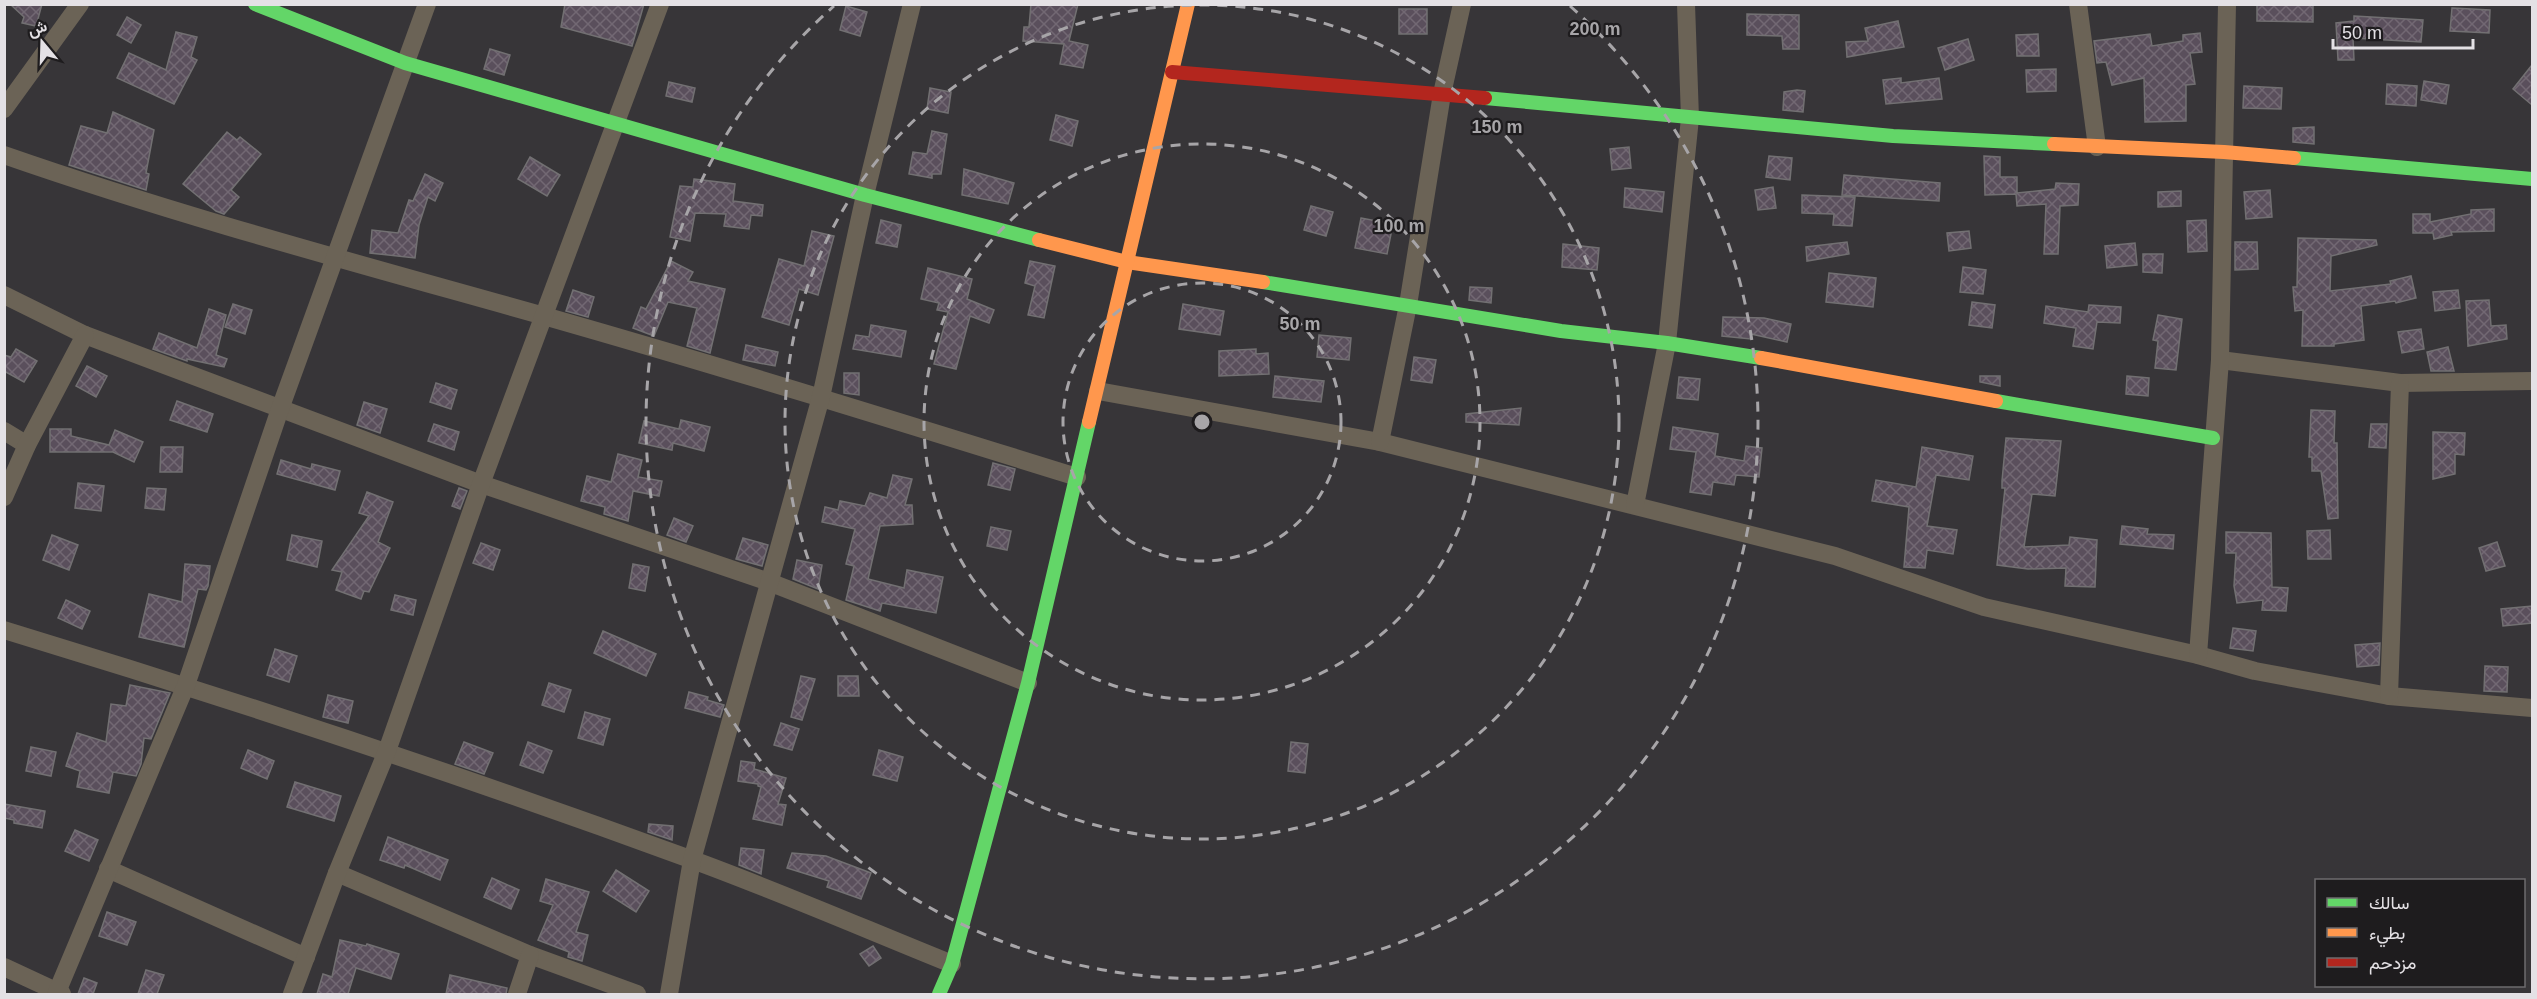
<svg xmlns="http://www.w3.org/2000/svg" width="2537" height="999" viewBox="0 0 2537 999" font-family="Helvetica,Vazirmatn,sans-serif">
  <style>
    .building { fill: url(#building-cross-hatch); stroke: #727072; stroke-width: 1.5 }
    .lines { fill: none; stroke-linecap: round; stroke-linejoin: round }
    .street { stroke: #6b6356; stroke-width: 18 }
    .fast { stroke: #63d668; stroke-width: 14 }
    .slow { stroke: #ff974d; stroke-width: 14 }
    .jam { stroke: #b3261e; stroke-width: 14 }
    .ring { fill: none; stroke: #a7a5a8; stroke-width: 3; stroke-dasharray: 10 8 }
    .centre { fill: #a7a5a8; stroke: #1e1c1e; stroke-width: 3 }
    .ring-label { font-size: 18px; text-anchor: middle; font-weight: bold; fill: #a7a5a8; stroke: #1e1c1e; stroke-width: 4.5; stroke-linejoin: round; paint-order: stroke }
  </style>
  <defs>
    <pattern id="building-cross-hatch" width="8" height="8" patternUnits="userSpaceOnUse" patternTransform="scale(1.5)"><rect width="8" height="8" fill="#5a4f5c"/><path d="M0 0l8 8M0 8l8-8" fill="none" stroke="#726873"/></pattern>
  </defs>
  <rect width="100%" height="100%" fill="#373538"/>
  <!-- building -->
  <g class="building">
    <path d="M10,4H42L36,26L22,23L24,17Z"/>
    <path d="M565,4H644L632,46L561,27Z"/>
    <path d="M1031,4H1078L1069,41L1088,45L1083,68L1060,64L1064,44L1023,41L1024,27H1029Z"/>
    <path d="M2257,4H2313V22L2257,21Z"/>
    <path d="M846,6L867,12L860,36L840,30Z"/>
    <path d="M2452,8L2490,10L2489,33L2450,31Z"/>
    <rect x="1399" y="9" width="28" height="25"/>
    <path d="M1747,14L1799,15V49H1783L1782,36L1747,35Z"/>
    <path d="M2354,16L2423,20L2421,42L2353,38L2354,60H2338L2336,23L2354,21Z"/>
    <path d="M127,17L141,25L131,43L117,35Z"/>
    <path d="M1898,21L1904,47L1847,57L1846,42L1868,41L1865,28Z"/>
    <path d="M176,32L197,37L191,57L197,60L174,104L117,78L129,53L166,70Z"/>
    <path d="M2200,33L2202,52L2190,53L2195,84L2186,85V121L2145,122L2144,78L2112,85L2106,62L2097,63L2094,41L2150,34L2152,46L2183,41V35Z"/>
    <path d="M2038,34L2039,56H2017L2016,35Z"/>
    <path d="M1968,39L1974,60L1945,70L1938,48Z"/>
    <path d="M490,49L510,55L504,75L484,69Z"/>
    <path d="M2532,65V105L2513,89Z"/>
    <path d="M2056,69V91L2027,92L2026,70Z"/>
    <path d="M1901,78V83L1939,78L1942,99L1886,104L1883,80Z"/>
    <path d="M2424,81L2449,85L2446,104L2421,100Z"/>
    <path d="M669,82L695,88L692,102L666,96Z"/>
    <path d="M2387,84L2417,86L2416,106L2386,104Z"/>
    <path d="M2244,86L2282,88L2281,109L2243,108Z"/>
    <path d="M930,88L951,92L948,113L927,109Z"/>
    <path d="M1797,90L1805,91L1803,112L1783,110L1784,92Z"/>
    <path d="M113,112L154,130L146,173L149,174L146,190L69,165L81,126L107,133Z"/>
    <path d="M1056,115L1078,121L1072,146L1050,140Z"/>
    <path d="M2314,127V144L2293,142V128Z"/>
    <path d="M932,131L947,134L941,174H932V178L909,174L913,152L927,154Z"/>
    <path d="M227,132L237,140L240,137L261,154L231,190L239,197L224,214L216,211L183,184Z"/>
    <path d="M1629,147L1631,168L1612,170L1610,149Z"/>
    <path d="M1769,156L1792,158L1790,180L1766,177Z"/>
    <path d="M1984,156L2000,157V177H2017V193L2055,189L2056,183L2079,184L2078,205L2060,206L2058,254H2044L2046,204L2017,206L2016,194L1985,195Z"/>
    <path d="M530,157L560,175L547,196L518,179Z"/>
    <path d="M964,169L1014,183L1008,204L962,195Z"/>
    <path d="M425,174L443,183L435,201L428,197L419,225L415,258L370,253L372,230L398,233L409,200L413,201Z"/>
    <path d="M1844,175L1940,183L1939,201L1842,195Z"/>
    <path d="M694,179L735,184L733,201L763,205L762,216L751,215L749,229L724,226L726,214L695,213L690,241L670,237L680,186L693,187Z"/>
    <path d="M1773,187L1776,208L1758,210L1755,190Z"/>
    <path d="M1625,188L1664,192L1662,212L1624,207Z"/>
    <path d="M2270,190L2272,217L2246,219L2244,192Z"/>
    <path d="M2181,191V206L2158,207V192Z"/>
    <path d="M1802,195L1855,197L1852,226L1833,225L1834,214L1802,213Z"/>
    <path d="M1311,206L1333,212L1326,236L1304,230Z"/>
    <path d="M2494,209V231L2451,232L2452,235L2434,239L2433,233H2413V214H2430V222L2471,214V210Z"/>
    <path d="M1361,218L1393,224L1387,254L1355,248Z"/>
    <path d="M881,220L901,225L897,247L876,243Z"/>
    <path d="M2206,220L2207,251L2188,252L2187,221Z"/>
    <path d="M812,231L834,236L818,295L799,289L789,325L762,317L779,259L804,266Z"/>
    <path d="M1969,231L1971,248L1949,251L1947,233Z"/>
    <path d="M2298,238L2376,240L2377,245L2331,256L2330,291L2391,284L2390,281L2411,276L2416,298L2396,303L2395,301L2361,306L2364,340L2334,344V346H2302L2303,310L2295,311L2293,287H2297Z"/>
    <path d="M1847,242L1849,254L1807,261L1806,247Z"/>
    <path d="M2235,242H2257L2258,269L2235,270Z"/>
    <path d="M2135,243L2137,265L2107,268L2105,246Z"/>
    <path d="M1563,244L1599,248L1597,270L1562,267Z"/>
    <path d="M2143,254H2163L2162,273L2143,272Z"/>
    <path d="M671,261L693,272L688,281L725,289L710,353L687,346L697,308L668,302L654,336L633,328L641,307L646,309Z"/>
    <path d="M1030,261L1055,266L1044,318L1028,315L1035,286L1025,283Z"/>
    <path d="M1963,267L1986,270L1983,294L1960,292Z"/>
    <path d="M928,268L972,279L967,299L994,310L989,323L970,316L956,369L934,364L948,312L937,310L939,303L921,299Z"/>
    <path d="M1829,273L1876,278L1873,307L1826,302Z"/>
    <path d="M1470,287L1492,288L1491,303L1469,300Z"/>
    <path d="M573,290L594,297L588,317L566,311Z"/>
    <path d="M2458,290L2460,308L2435,311L2433,292Z"/>
    <path d="M2489,300L2491,326L2506,325L2507,339L2468,346L2466,301Z"/>
    <path d="M1972,302L1995,305L1992,328L1969,325Z"/>
    <path d="M233,304L252,310L245,334L225,327Z"/>
    <path d="M1183,304L1224,311L1220,335L1179,329Z"/>
    <path d="M2089,305L2121,307L2120,323L2097,322L2093,349L2073,346L2076,328L2044,323L2046,306L2088,312Z"/>
    <path d="M209,309L226,315L216,355L227,359L224,367L187,359V361L153,349L159,333L197,348Z"/>
    <path d="M2158,315L2182,319L2176,370L2155,368L2158,341L2153,340Z"/>
    <path d="M1723,317L1764,318L1791,324L1787,342L1751,334V339L1722,336Z"/>
    <path d="M871,325L906,331L901,357L853,349L856,335L869,337Z"/>
    <path d="M2421,329L2424,349L2402,353L2398,332Z"/>
    <path d="M1319,335L1351,338L1349,360L1317,357Z"/>
    <path d="M746,345L778,352L775,366L743,360Z"/>
    <path d="M2448,347L2454,371H2431L2427,352Z"/>
    <path d="M16,349L37,361L24,382L4,371V355L11,357Z"/>
    <path d="M1256,349V354L1268,353L1269,374L1219,376V351Z"/>
    <path d="M1414,357L1436,360L1432,383L1411,380Z"/>
    <path d="M87,366L107,376L96,397L76,386Z"/>
    <path d="M844,373H859V395L844,393Z"/>
    <path d="M1275,376L1324,381L1321,402L1273,397Z"/>
    <path d="M1980,376H2000V386L1980,382Z"/>
    <path d="M2127,376L2149,378L2148,396L2126,394Z"/>
    <path d="M1679,377L1700,379L1698,400L1677,398Z"/>
    <path d="M436,383L457,390L451,409L430,402Z"/>
    <path d="M177,401L213,414L207,432L170,420Z"/>
    <path d="M364,402L387,409L380,433L357,425Z"/>
    <path d="M1521,408L1519,425L1466,422V414Z"/>
    <path d="M2311,410L2335,411L2334,443H2337L2338,518L2328,519L2321,471H2312V457H2309Z"/>
    <path d="M681,420L710,427L704,451L673,443L672,450L639,443L644,421L679,429Z"/>
    <path d="M434,424L459,432L454,450L428,441Z"/>
    <path d="M2371,424H2387L2386,448L2369,447Z"/>
    <path d="M1673,427L1718,434L1715,456L1744,461L1746,446L1762,448L1759,477L1736,475L1734,485L1713,482L1711,495L1690,492L1696,452L1670,449Z"/>
    <path d="M50,429H71V436L109,445L115,430L143,442L134,462L113,452H50Z"/>
    <path d="M2433,432L2465,433L2464,455L2455,454V474L2433,479Z"/>
    <path d="M2006,438L2061,441L2055,496L2032,494L2024,547L2069,545L2070,537L2097,540L2095,587L2065,586L2066,568L2028,569L1997,565L2005,488H2002V481Z"/>
    <path d="M161,447H183L182,472H160Z"/>
    <path d="M1922,447L1973,456L1969,480L1936,475L1927,526L1957,530L1953,554L1927,550L1925,568L1904,567L1909,507L1872,501L1876,480L1916,487Z"/>
    <path d="M618,454L642,460L638,477L662,481L659,496L633,491L628,521L604,514L605,507L581,501L587,476L611,482Z"/>
    <path d="M281,460L311,469L312,464L340,471L335,490L277,474Z"/>
    <path d="M993,463L1015,469L1010,490L988,485Z"/>
    <path d="M893,475L912,479L905,505H912L913,524L880,526L868,579L904,588L907,570L943,577L936,613L882,603L880,611L846,600L854,566L846,564L855,529L822,522L825,507L838,510L840,501L865,506L870,493L887,498Z"/>
    <path d="M78,483L104,486L101,511L75,508Z"/>
    <path d="M147,488L166,489L164,510L145,508Z"/>
    <path d="M459,488L467,491L460,509L452,506Z"/>
    <path d="M367,492L393,502L378,542L390,548L369,592L364,591L361,599L336,590L342,572L332,570L369,516L359,513Z"/>
    <path d="M674,518L693,526L686,542L667,535Z"/>
    <path d="M2122,526L2148,529L2147,534L2174,535L2173,549L2120,544Z"/>
    <path d="M991,527L1011,531L1007,550L987,546Z"/>
    <path d="M2330,530L2331,559H2308L2307,531Z"/>
    <path d="M2226,532L2271,533L2272,587L2288,588L2286,611L2262,610L2263,600L2237,603L2234,586L2236,553H2226Z"/>
    <path d="M52,535L78,545L69,570L43,560Z"/>
    <path d="M292,535L322,541L317,567L287,560Z"/>
    <path d="M743,538L768,545L762,566L736,559Z"/>
    <path d="M2497,542L2505,566L2486,571L2479,548Z"/>
    <path d="M481,543L500,550L493,570L473,563Z"/>
    <path d="M797,560L822,565L818,589L793,579Z"/>
    <path d="M185,564L210,566L208,586L206,590L198,589L184,647L139,637L149,594L182,602Z"/>
    <path d="M633,564L649,567L645,591L629,588Z"/>
    <path d="M395,595L416,600L413,615L391,610Z"/>
    <path d="M66,600L90,611L82,629L58,618Z"/>
    <path d="M2532,606V623L2503,626L2501,609Z"/>
    <path d="M2233,628L2256,631L2253,651L2230,648Z"/>
    <path d="M603,631L656,654L646,676L594,653Z"/>
    <path d="M2380,643L2379,665L2357,667L2355,645Z"/>
    <path d="M275,649L297,656L289,682L267,675Z"/>
    <path d="M2485,666L2508,667L2507,692L2484,691Z"/>
    <path d="M801,676L815,679L802,720L791,717Z"/>
    <path d="M838,676H858L859,696H838Z"/>
    <path d="M549,683L571,690L564,712L542,705Z"/>
    <path d="M130,685L170,693L151,739L144,738L141,764L136,776L113,772L109,793L77,787L80,771L66,766L77,733L106,742L111,704L126,706Z"/>
    <path d="M689,692L708,697L707,700L724,705L720,717L685,708Z"/>
    <path d="M328,695L353,701L348,723L323,717Z"/>
    <path d="M585,712L610,719L603,745L578,738Z"/>
    <path d="M781,723L799,729L792,750L774,745Z"/>
    <path d="M464,742L493,753L484,774L455,764Z"/>
    <path d="M528,742L552,751L543,773L520,765Z"/>
    <path d="M1291,742L1308,744L1305,773L1288,771Z"/>
    <path d="M31,747L56,752L51,776L26,771Z"/>
    <path d="M248,750L274,761L267,779L241,768Z"/>
    <path d="M879,750L903,757L897,781L873,775Z"/>
    <path d="M741,761L755,763L754,769L786,778L778,804L786,805L782,825L753,819L761,787L758,786V784L738,781Z"/>
    <path d="M295,782L341,796L334,821L287,807Z"/>
    <path d="M4,804L45,811L42,828L14,823V820L4,818Z"/>
    <path d="M649,824L673,826L672,840L648,832Z"/>
    <path d="M75,830L98,840L89,861L65,851Z"/>
    <path d="M388,837L448,860L440,880L405,865L404,868L380,860Z"/>
    <path d="M741,848L764,850L761,874L739,865Z"/>
    <path d="M792,853L826,856L871,873L861,899L827,887L829,881L787,868Z"/>
    <path d="M616,870L649,891L636,912L603,891Z"/>
    <path d="M492,878L519,890L511,909L484,897Z"/>
    <path d="M546,879L589,892L576,932L588,935L582,961L568,957L569,952L538,940L553,905L540,901Z"/>
    <path d="M107,912L136,922L127,945L99,936Z"/>
    <path d="M340,940L366,946L367,944L399,954L391,979L356,968L348,994H317L323,974L332,977Z"/>
    <path d="M873,946L881,958L869,966L860,954Z"/>
    <path d="M146,970L164,975L157,994H138Z"/>
    <path d="M450,975L507,988L506,994H446Z"/>
    <path d="M84,978L97,983L93,994H78Z"/>
  </g>
  <g class="lines">
    <!-- street -->
    <g class="street">
      <path d="M2078,4L2097,147"/>
      <path d="M4,109L80,4"/>
      <path d="M4,155C182,217 363,265 544,316C723,367 900,422 1077,477"/>
      <path d="M4,295L85,335L481,484L769,582L1028,683"/>
      <path d="M2220,360L2400,383L2532,381"/>
      <path d="M1098,391L1380,442L1835,556L1984,607L2198,655L2255,671L2389,696L2532,708"/>
      <path d="M4,431L27,445"/>
      <path d="M1380,442L1408,305L1442,94L1462,4"/>
      <path d="M4,497L27,445L85,335"/>
      <path d="M1635,505L1667,343L1690,118L1686,4"/>
      <path d="M4,630C235,700 463,776 690,859C778,891 865,929 952,964"/>
      <path d="M2198,655L2220,360L2227,4"/>
      <path d="M2389,696L2400,383"/>
      <path d="M108,869L306,957"/>
      <path d="M337,873L530,955L637,994"/>
      <path d="M4,967L62,994"/>
      <path d="M57,992L186,685L280,409L427,4"/>
      <path d="M292,994L337,873L387,751L481,484L660,4"/>
      <path d="M517,994L530,955"/>
      <path d="M669,994L692,860L821,397L865,195L912,4"/>
    </g>
    <!-- fast -->
    <g class="fast">
      <path d="M255,4L405,63L865,195L1039,240"/>
      <path d="M1485,98L1893,136L2054,144"/>
      <path d="M2294,158L2532,179"/>
      <path d="M1263,282L1561,331L1667,343L1761,358"/>
      <path d="M1996,401L2213,438"/>
      <path d="M939,994L952,964L1028,683L1089,422"/>
    </g>
    <!-- slow -->
    <g class="slow">
      <path d="M2054,144L2224,152L2294,158"/>
      <path d="M1039,240L1127,262L1263,282"/>
      <path d="M1761,358L1996,401"/>
      <path d="M1089,422L1188,4"/>
    </g>
    <!-- jam -->
    <path class="jam" d="M1172,72L1485,98"/>
  </g>
  <!-- distance rings -->
  <g class="ring">
    <circle cx="1202" cy="422" r="139"/>
    <circle cx="1202" cy="422" r="278"/>
    <circle cx="1202" cy="422" r="417"/>
    <path d="M1570 6A556 556 0 1 1 834 6"/>
  </g>
  <circle cx="1202" cy="422" r="9" class="centre"/>
  <g class="ring-label">
    <text x="1595" y="35">200 m</text>
    <text x="1497" y="133">150 m</text>
    <text x="1399" y="232">100 m</text>
    <text x="1300" y="330">50 m</text>
  </g>
  <!-- border -->
  <rect width="2537" height="999" fill="none" stroke="#e4e1e5" stroke-width="12"/>
  <!-- legend -->
  <rect x="2315" y="879" width="210" height="108" fill="#1e1c1e" stroke="#6d6b6e" stroke-width="1.5"/>
  <rect x="2327" y="898" width="30" height="9" fill="#63d668" stroke="#6d6b6e" stroke-width="1.5"/>
  <text x="2369" y="909" font-size="18" fill="#e4e1e5">سالك</text>
  <rect x="2327" y="928" width="30" height="9" fill="#ff974d" stroke="#6d6b6e" stroke-width="1.5"/>
  <text x="2369" y="939" font-size="18" fill="#e4e1e5">بطيء</text>
  <rect x="2327" y="958" width="30" height="9" fill="#b3261e" stroke="#6d6b6e" stroke-width="1.5"/>
  <text x="2369" y="969" font-size="18" fill="#e4e1e5">مزدحم</text>
  <!-- north arrow -->
  <g transform="translate(42 42) rotate(341)" stroke="#1e1c1e" stroke-width="4.5" paint-order="stroke">
  <path d="M0-4.5L10 22L0 15L-10 22Z" fill="#e4e1e5"/>
  <text y="-9" font-size="16" font-weight="bold" text-anchor="middle" fill="#e4e1e5">ش</text>
  </g>
  <!-- scale -->
  <path d="M2333 39v9h140v-9" fill="none" stroke="#e4e1e5" stroke-width="3"/>
  <text x="2342" y="39" font-size="18" fill="#e4e1e5" stroke="#1e1c1e" stroke-width="4.5" paint-order="stroke">50 m</text>
</svg>
